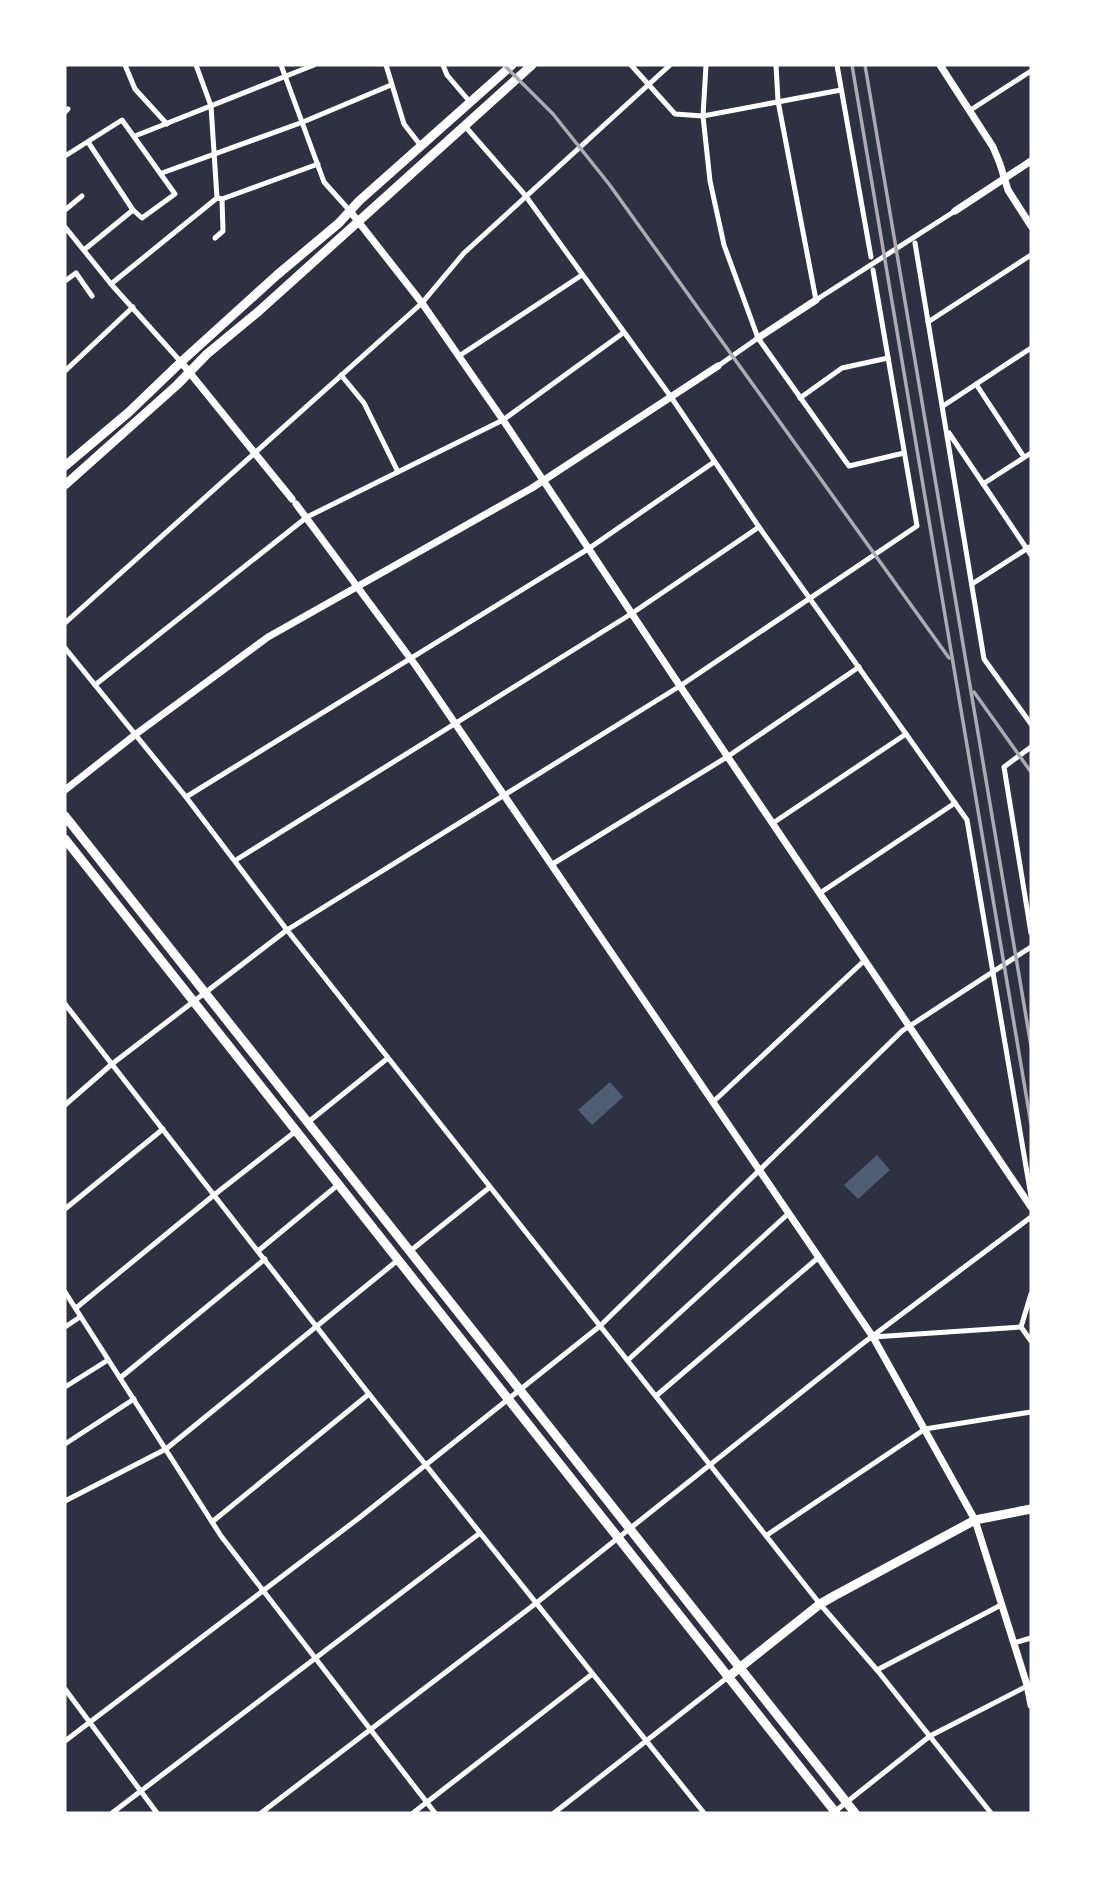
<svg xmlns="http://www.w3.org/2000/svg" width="1096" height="1878" viewBox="0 0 1096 1878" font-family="Roboto,sans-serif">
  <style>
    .water { fill: #4f5d75 }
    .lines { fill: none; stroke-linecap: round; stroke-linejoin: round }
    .minor { stroke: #fff; stroke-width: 5 }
    .tertiary { stroke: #fff; stroke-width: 7 }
    .primary { stroke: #fff; stroke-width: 9 }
    .trunk { stroke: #fff; stroke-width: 9 }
    .rail { stroke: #abadb3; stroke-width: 3.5 }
  </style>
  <rect width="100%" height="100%" fill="#2d3142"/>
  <!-- water -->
  <g class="water">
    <path d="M610,1082L623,1097L592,1125L578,1110Z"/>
    <path d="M877,1155L890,1170L858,1199L844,1185Z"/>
  </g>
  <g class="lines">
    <!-- minor -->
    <g class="minor">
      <path d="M125,65L135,89L167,124"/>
      <path d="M281,65L324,182L350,211"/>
      <path d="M386,65L404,124L421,146"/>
      <path d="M443,65L447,75L470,102"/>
      <path d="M631,65L675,114L703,116L841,90"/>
      <path d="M706,65L703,116L710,181L724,245L758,338L849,466L904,453"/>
      <path d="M776,65L778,101L816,300L955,211"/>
      <path d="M837,65L871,257"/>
      <path d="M969,111L1031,71"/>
      <path d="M65,112L68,109"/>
      <path d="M464,125L525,195L671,397L759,527L906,734L773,823"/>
      <path d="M135,136L314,65"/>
      <path d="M88,142L133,210"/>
      <path d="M65,156L122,120L175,194L142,218L133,210L84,250"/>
      <path d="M162,173L303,122L391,85"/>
      <path d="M217,198L222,199L318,164"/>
      <path d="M65,210L82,196"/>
      <path d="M65,227L111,284L181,362"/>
      <path d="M215,238L223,231L222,199"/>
      <path d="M915,243L984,659L1031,724"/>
      <path d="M65,281L76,273L92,296"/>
      <path d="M111,284L217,198L211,106L196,65"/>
      <path d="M928,322L1031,255"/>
      <path d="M459,356L582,275"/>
      <path d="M718,366L758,338"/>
      <path d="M65,371L133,307"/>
      <path d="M341,375L364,403L398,472"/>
      <path d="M976,384L1024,457"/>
      <path d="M800,398L842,368L888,358"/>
      <path d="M943,406L1031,348"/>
      <path d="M949,433L1031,555"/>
      <path d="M983,484L1031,453"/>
      <path d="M972,584L1031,546"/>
      <path d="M65,623L422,303L464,253L670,65"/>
      <path d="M65,648L186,797L287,930L820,1604L877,1670L991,1813"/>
      <path d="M95,685L307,517L503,420L623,333"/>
      <path d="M906,734L967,820L1031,1196"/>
      <path d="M1031,747L1004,767L1031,933"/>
      <path d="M186,797L588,549L714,462"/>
      <path d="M236,860L631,614L759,527"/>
      <path d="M551,865L727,757L859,667"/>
      <path d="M820,893L955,803"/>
      <path d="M65,1004L369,1394L704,1813"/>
      <path d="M713,1102L865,960"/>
      <path d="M65,1105L112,1064L287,930L680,686L917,526L873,270"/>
      <path d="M307,1123L388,1058"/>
      <path d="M65,1209L163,1129"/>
      <path d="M258,1251L339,1184"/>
      <path d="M409,1252L490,1187"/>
      <path d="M65,1292L221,1536L435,1813"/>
      <path d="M1031,1294L1021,1327L1031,1341"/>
      <path d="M76,1308L214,1195L296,1131"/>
      <path d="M65,1327L80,1317"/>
      <path d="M873,1337L1021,1327"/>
      <path d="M628,1360L789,1213"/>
      <path d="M120,1378L265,1259"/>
      <path d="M65,1387L108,1360"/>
      <path d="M656,1396L819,1257"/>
      <path d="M65,1444L134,1399"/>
      <path d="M65,1501L166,1449L398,1260"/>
      <path d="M212,1522L369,1394"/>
      <path d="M767,1535L925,1429L1031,1412"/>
      <path d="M1014,1643L1031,1638"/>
      <path d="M877,1670L1001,1605"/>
      <path d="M65,1689L157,1813"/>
      <path d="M65,1741L359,1518L600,1326L902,1031L1031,947"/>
      <path d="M112,1813L480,1533"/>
      <path d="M261,1813L535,1604L862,1344L1031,1217"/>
      <path d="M413,1813L591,1675"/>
      <path d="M554,1813L728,1677"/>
      <path d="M833,1813L930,1736L1031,1684"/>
    </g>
    <!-- tertiary -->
    <g class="tertiary">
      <path d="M940,65L993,147L1000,164L1008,190L1031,226"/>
      <path d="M350,211L422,303L503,420L680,686L1031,1207"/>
      <path d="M955,211L1031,161"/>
      <path d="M758,338L816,300"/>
      <path d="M181,362L292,499"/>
      <path d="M296,504L416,666L873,1337L975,1520L1027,1685L1031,1705"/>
      <path d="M65,790L136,734L268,637L532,488L718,366"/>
    </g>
    <!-- primary -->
    <path class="primary" d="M728,1677L820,1604L834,1596L975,1520L1031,1509"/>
    <!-- trunk -->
    <g class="trunk">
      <path d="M65,466L129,412L181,362L277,275L339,223L359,201L512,65"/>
      <path d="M65,485L177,385L207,354L259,311L532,65"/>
      <path d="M65,816L855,1813"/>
      <path d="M65,839L836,1813"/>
    </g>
    <!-- rail -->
    <g class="rail">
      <path d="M504,65L553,114L609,184L949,658"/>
      <path d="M852,65L1031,1124"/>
      <path d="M865,65L1031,1046"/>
      <path d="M974,692L1031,772"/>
    </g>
  </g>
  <!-- border -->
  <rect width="1096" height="1878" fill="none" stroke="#ffffff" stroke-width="133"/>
</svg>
